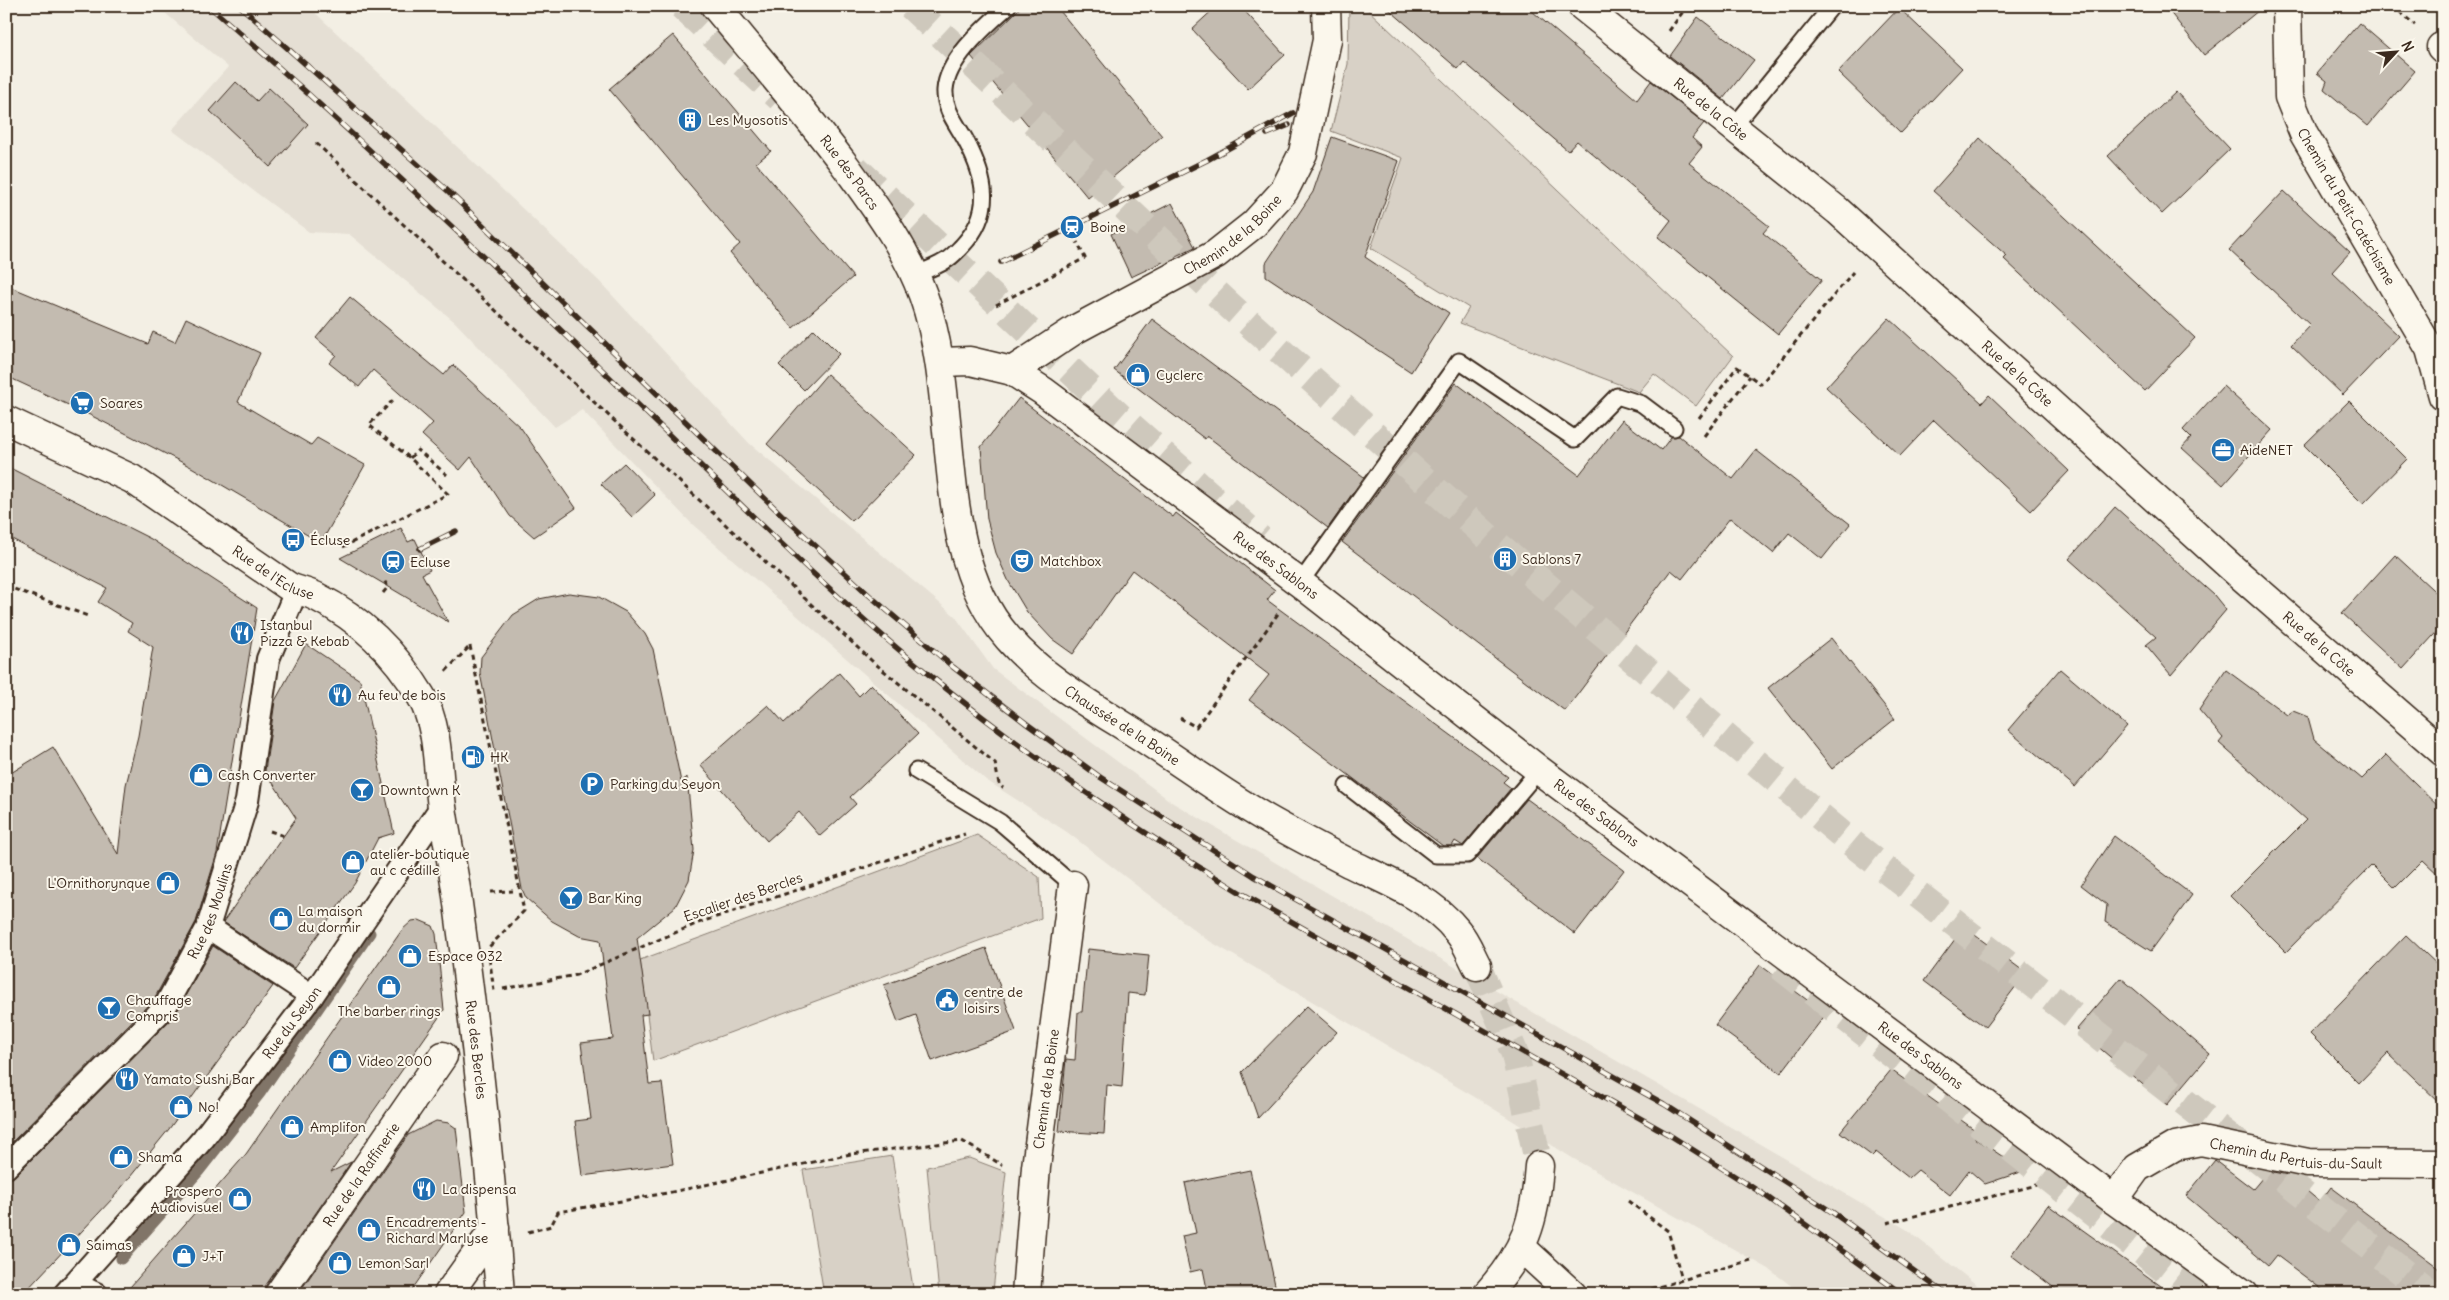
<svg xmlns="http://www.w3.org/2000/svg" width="2449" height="1300" viewBox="0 0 2449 1300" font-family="Delius,sans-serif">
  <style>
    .built { fill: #e5dfd4 }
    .green { fill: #d8d1c6; stroke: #8a7e72 }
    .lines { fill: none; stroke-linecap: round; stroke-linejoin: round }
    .stream { stroke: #817468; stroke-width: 11 }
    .building { fill: #c3bbb0; stroke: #3b2a1e }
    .secondary-tunnel { stroke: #cec8bc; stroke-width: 28; stroke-dasharray: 28 14; stroke-linecap: butt }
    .motorway-tunnel { stroke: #cec8bc; stroke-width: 28; stroke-dasharray: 28 14; stroke-linecap: butt }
    .service-casing { stroke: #3b2a1e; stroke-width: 19 }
    .pedestrian-casing { stroke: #3b2a1e; stroke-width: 26 }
    .minor-casing { stroke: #3b2a1e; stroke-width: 31 }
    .tertiary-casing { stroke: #3b2a1e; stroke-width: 31 }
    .secondary-casing { stroke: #3b2a1e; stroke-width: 31 }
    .path { stroke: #3b2a1e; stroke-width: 3; stroke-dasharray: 5 4; stroke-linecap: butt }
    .service { stroke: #fbf7ec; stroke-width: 15 }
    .pedestrian { stroke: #fbf7ec; stroke-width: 22 }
    .minor { stroke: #fbf7ec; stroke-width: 28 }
    .tertiary { stroke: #fbf7ec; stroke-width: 28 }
    .secondary { stroke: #fbf7ec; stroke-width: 28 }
    .rail-casing { stroke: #3b2a1e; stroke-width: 5.5 }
    .rail { stroke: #fbf7ec; stroke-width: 4; stroke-dasharray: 11; stroke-linecap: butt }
    .path-bridge { stroke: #3b2a1e; stroke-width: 3; stroke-dasharray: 5 4; stroke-linecap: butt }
    .labels { text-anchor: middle; stroke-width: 4; stroke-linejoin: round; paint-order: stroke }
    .street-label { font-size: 14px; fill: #3b2a1e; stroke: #fbf7ec }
    .poi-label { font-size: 14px; fill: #3b2a1e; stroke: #fbf7ec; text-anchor: start }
  </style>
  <rect width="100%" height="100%" fill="#f3efe4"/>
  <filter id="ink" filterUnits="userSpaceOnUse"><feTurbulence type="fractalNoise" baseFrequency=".02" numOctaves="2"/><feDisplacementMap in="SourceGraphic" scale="10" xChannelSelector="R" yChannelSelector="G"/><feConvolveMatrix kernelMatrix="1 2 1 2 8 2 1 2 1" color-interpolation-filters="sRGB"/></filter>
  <g filter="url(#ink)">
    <!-- built -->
    <path class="built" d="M157,6H308L600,282L749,443L955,616L993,669L1173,803L1906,1229L1988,1294H1802L1769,1269L1574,1159L1478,1099L1206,939L1067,832L986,780L692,524L582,410L555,427L455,322L349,234L309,232L172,130L228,67Z"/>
    <!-- green -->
    <g class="green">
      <path d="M1349,6H1364L1733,356L1696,406L1654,374L1639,392L1460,323L1469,308L1371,248L1403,158L1331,131L1348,64Z"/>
      <path d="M977,835L1039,877L1041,918L653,1061L640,960Z"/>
      <path d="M892,1156L914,1294H824L803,1170Z"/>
      <path d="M969,1158L1006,1172L993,1291L992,1294H939L927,1167Z"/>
    </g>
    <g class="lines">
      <!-- stream -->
      <path class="stream" d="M121,1259L199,1171L261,1092L370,933"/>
    </g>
    <!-- building -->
    <g class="building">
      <path d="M1022,6H1056L1162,136L1088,198L971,56Z"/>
      <path d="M1217,6H1240L1285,55L1248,89L1192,29Z"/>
      <path d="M1385,6H1526L1637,100L1651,81L1704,123L1692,138L1702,147L1689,163L1769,226L1763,233L1822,280L1778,334L1658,237L1671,220L1577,141L1568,151L1464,62L1458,69Z"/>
      <path d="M2165,6H2264L2204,55Z"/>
      <path d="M1899,8L1962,68L1901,133L1838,72Z"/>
      <path d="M1698,17L1754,60L1723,99L1670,56Z"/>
      <path d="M2359,23L2415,71L2368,126L2324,89L2327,81L2317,73Z"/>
      <path d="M673,35L771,151L756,163L853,277L793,328L730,253L740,244L609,89Z"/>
      <path d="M236,82L257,101L269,88L308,124L270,167L210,111Z"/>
      <path d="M2176,92L2230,149L2162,214L2108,156Z"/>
      <path d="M1332,137L1399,161L1365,257L1449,313L1411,372L1266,276V263L1313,192Z"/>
      <path d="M1980,138L2195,338L2145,391L2004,259L2007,256L1933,191Z"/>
      <path d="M2284,191L2350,252L2332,272L2399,336L2343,395L2291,345L2310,325L2229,250Z"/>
      <path d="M1172,203L1195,247L1131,277L1111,234Z"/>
      <path d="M6,285L148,344L153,332L175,342L186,318L260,353L238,402L311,445L317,438L365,465L321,543L193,468L92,416L6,376Z"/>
      <path d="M350,297L444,375L453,365L521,428L576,508L534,537L510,516L471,457L460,470L422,435L433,423L373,370L359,387L329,363L336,355L316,338Z"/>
      <path d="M1889,318L1982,403L1989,395L2069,471L2031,511L1934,420L1900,456L1826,387Z"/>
      <path d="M1152,319L1364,477L1328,528L1207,436L1205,439L1114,370Z"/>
      <path d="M814,329L839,354L804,390L779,365Z"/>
      <path d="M827,374L916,455L852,521L767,444Z"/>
      <path d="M1456,383L1579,475L1622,420L1661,450L1671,437L1679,436L1733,479L1756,450L1850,524L1822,559L1789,533L1773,553L1730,518L1682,579L1671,570L1565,711L1342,542Z"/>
      <path d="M2223,386L2272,430L2223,485L2182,448L2191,438L2183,430Z"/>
      <path d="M1019,398L1173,517L1176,513L1275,590L1267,600L1508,777L1503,782L1511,788L1463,846L1455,841L1452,846H1443L1249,700L1269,675L1132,570L1073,654L1052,639L1027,612L1009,582L996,553L987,519L981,447Z"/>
      <path d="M2349,401L2407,459L2363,504L2304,445Z"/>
      <path d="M624,463L655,495L632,517L601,484Z"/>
      <path d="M6,466L151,539L257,608L217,853L196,922L154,999L6,1148V776L53,747L118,854L126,785L138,736L153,647L128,631L132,623L98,602L107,588L6,536Z"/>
      <path d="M2115,507L2214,595L2226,610L2171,675L2146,645L2156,637L2069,559Z"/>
      <path d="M401,528L408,542L415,539L430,570L422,574L448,622L340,558Z"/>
      <path d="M2395,555L2443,599V625L2403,669L2342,613Z"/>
      <path d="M569,593L599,597L626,612L645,634L653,649L681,782L687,777L694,850L689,880L675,907L637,938L648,1014L641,1015L649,1084L662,1083L673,1164L582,1176L575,1121L591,1119L581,1043L613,1039L600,940L579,936L552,921L526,898L522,889L480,673L481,657L513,615L539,599Z"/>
      <path d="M1831,638L1895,719L1832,769L1768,688Z"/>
      <path d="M306,644L360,680L394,833L378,838L355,883L294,968L223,922L296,818L265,771L275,701Z"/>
      <path d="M2060,669L2127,726L2075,787L2008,730Z"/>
      <path d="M2226,670L2287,715L2293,711L2308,717L2314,739L2362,779L2386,755L2443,810V879L2423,860L2395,888L2372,865L2286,952L2230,896L2306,820L2219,743L2223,738L2199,710Z"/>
      <path d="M839,673L859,696L871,684L918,734L850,797L856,804L820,836L799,812L767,841L700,765L768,705L784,723Z"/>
      <path d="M1527,799L1624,870L1575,934L1477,858Z"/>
      <path d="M2114,836L2192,895L2151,951L2105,922L2107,905L2081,885Z"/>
      <path d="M419,920L433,926L436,934L444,1010L331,1172L351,1162L266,1285L264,1294H124L246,1154L402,930L412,921Z"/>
      <path d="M1964,927L2026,973L1985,1027L1924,981Z"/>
      <path d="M2406,935L2443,970V1106L2388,1053L2359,1083L2310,1034Z"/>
      <path d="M213,946L273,986L169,1129L113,1198L23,1294H6V1180L15,1176L174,1016Z"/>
      <path d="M986,948L1016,1031L932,1061L916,1015L898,1022L884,985Z"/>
      <path d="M1088,949L1149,955L1145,995L1128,993L1122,1087L1107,1085L1104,1134L1059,1131L1066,1059L1075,1060L1078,1012H1082Z"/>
      <path d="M1760,965L1826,1014L1781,1073L1715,1025Z"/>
      <path d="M2121,978L2210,1054L2167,1105L2077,1029Z"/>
      <path d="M1307,1006L1337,1032L1258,1118L1242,1072Z"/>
      <path d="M1891,1070L1975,1130V1138L2024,1171L1985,1184L1969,1170L1950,1195L1918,1170L1909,1178L1876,1152L1872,1156L1840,1132Z"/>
      <path d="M436,1121L449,1123L456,1128L466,1212L409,1294H298L408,1135Z"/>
      <path d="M2215,1160L2253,1189L2268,1171L2288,1175L2320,1202L2331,1187L2443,1271V1294H2328L2276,1255L2268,1265L2186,1196Z"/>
      <path d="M1250,1170L1277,1294H1208L1203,1269L1190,1272L1182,1236L1196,1233L1185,1183Z"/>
      <path d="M2048,1205L2172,1294H2062L2011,1255Z"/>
    </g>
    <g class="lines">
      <!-- secondary-tunnel -->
      <path class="secondary-tunnel" d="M1477,966L1515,1054L1539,1166"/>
      <!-- motorway-tunnel -->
      <g class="motorway-tunnel">
        <path d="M682,6L780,98"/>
        <path d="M911,6L1230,306L1488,537L1853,844L2431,1294"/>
        <path d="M855,168L1119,416L1260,539"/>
        <path d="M1780,966L2196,1294"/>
      </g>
      <!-- service casing -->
      <g class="service-casing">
        <g id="service">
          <path d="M1734,126L1832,6"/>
          <path d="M914,275C924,271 936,267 945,261C952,257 957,251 962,246C994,212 986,179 966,141C957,124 944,110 945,90C947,59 986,26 1008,6"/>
          <path d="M1300,583L1459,361L1575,439L1617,396L1642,404L1674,428"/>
          <path d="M916,771L1000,822L1073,885"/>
          <path d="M1347,786L1436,855H1467L1539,770"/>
        </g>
      </g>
      <!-- pedestrian casing -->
      <g class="pedestrian-casing">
        <g id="pedestrian">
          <path d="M208,927L312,996"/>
          <path id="s1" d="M6,1167L165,1007L208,927L247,801L268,659L296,591"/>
          <path d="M75,1284L96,1294"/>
          <path id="s2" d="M65,1294L203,1139L312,996L442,806"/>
        </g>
      </g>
      <!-- minor casing -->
      <g class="minor-casing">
        <g id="minor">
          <path id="s3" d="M1582,6L1838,211L2233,569L2443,752"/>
          <path id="s4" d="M2287,6L2289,97L2304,134L2430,349L2443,396"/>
          <path d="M2441,47L2443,49"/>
          <path id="s5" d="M1012,371L1076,329L1216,254L1254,224L1284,191L1303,153L1327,40L1326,6"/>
          <path id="s6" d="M2114,1200L2137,1168L2175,1146L2201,1141L2308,1163L2443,1164"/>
          <path d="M1522,1248L1572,1294"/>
          <path id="s7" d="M279,1294L443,1056"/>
          <path d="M448,1294L495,1228"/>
          <path id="s8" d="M1026,1294L1036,1167L1073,885"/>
        </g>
      </g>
      <!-- tertiary casing -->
      <g class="tertiary-casing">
        <g id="tertiary">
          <path id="s9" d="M6,420L132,479L288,586C297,591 308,592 317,597C361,619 396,654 421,696C440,729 437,771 442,807C446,837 453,866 457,896C475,1028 490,1161 500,1294"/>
        </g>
      </g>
      <!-- secondary casing -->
      <g class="secondary-casing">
        <g id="secondary">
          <path id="s10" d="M715,6C760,60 805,112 847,168C876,208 906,248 923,295C962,402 931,551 1008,638C1046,682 1100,710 1149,742C1190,769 1231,799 1274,823C1299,837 1324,850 1349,863C1387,881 1431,898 1458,932C1466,941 1471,955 1477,966"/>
          <path id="s11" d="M940,362L970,361L1012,371L1043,391L1300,583L1539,770L2114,1200L2244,1294"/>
          <path d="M1487,1294C1525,1251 1535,1222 1539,1166"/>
        </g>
      </g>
      <!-- path -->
      <g class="path">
        <path d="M2393,6L2415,25"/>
        <path d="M1669,31L1687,6"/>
        <path d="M316,143L872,661L995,763L999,784L1003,788"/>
        <path d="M996,305L1085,258L1077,242"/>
        <path d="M1699,418L1737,367L1761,384L1853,272"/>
        <path d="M1704,436L1750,376"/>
        <path d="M410,458L418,450L447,475"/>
        <path d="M343,547L448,494L410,458L369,425L395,398"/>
        <path d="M6,586L88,616"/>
        <path d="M383,593L388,587L384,580"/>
        <path d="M446,671L470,646"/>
        <path d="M1180,718L1196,727L1280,611"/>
        <path d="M270,831L284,836"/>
        <path d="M491,892L513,891"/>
        <path d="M503,989L576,975L698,923L965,834"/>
        <path d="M1628,1201L1668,1231L1682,1279"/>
        <path d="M1887,1223L2037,1185"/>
        <path d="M528,1232L551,1226L558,1212L667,1193L851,1154L962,1141L1002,1165"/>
        <path d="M1634,1294L1751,1260"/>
      </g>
      <!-- service -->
      <use href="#service" class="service"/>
      <!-- pedestrian -->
      <use href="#pedestrian" class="pedestrian"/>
      <!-- minor -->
      <use href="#minor" class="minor"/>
      <!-- tertiary -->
      <use href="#tertiary" class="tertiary"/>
      <!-- secondary -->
      <use href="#secondary" class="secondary"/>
      <!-- rail casing -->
      <g class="rail-casing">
        <g id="rail">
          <path d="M209,6C354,132 493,264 631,398C733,496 832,598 943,686C1038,762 1137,830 1241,893L1668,1134L1763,1194L1902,1294"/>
          <path d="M240,6L449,192L782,515L869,595L953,667L1027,724L1100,777L1254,876L1664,1104L1832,1212L1946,1294"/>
          <path d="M1267,134L1289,125"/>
          <path d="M1001,262L1207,160L1293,113"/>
          <path d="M420,549L456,531"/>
        </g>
      </g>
      <!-- rail -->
      <use href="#rail" class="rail"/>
      <!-- path-bridge -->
      <path class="path-bridge" d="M470,646L524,911L488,948L494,991"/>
    </g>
  </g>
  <!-- icons -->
  <defs>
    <g id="building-disc" transform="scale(1.25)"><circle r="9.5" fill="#1f6fb2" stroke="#fbf7ec"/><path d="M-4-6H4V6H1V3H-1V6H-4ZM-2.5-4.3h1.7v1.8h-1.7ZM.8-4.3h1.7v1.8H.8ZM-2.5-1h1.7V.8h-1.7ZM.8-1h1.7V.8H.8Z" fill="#fff"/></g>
    <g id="station-disc" transform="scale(1.25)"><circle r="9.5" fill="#1f6fb2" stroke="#fbf7ec"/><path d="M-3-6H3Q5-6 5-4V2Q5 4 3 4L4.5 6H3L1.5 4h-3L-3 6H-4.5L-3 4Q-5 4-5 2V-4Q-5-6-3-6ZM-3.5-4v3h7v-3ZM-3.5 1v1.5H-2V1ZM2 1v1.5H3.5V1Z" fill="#fff"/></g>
    <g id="shop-disc" transform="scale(1.25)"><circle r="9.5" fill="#1f6fb2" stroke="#fbf7ec"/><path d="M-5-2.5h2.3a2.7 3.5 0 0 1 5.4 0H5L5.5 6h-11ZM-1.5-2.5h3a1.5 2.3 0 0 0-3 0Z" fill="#fff"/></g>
    <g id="supermarket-disc" transform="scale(1.25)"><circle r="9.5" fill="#1f6fb2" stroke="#fbf7ec"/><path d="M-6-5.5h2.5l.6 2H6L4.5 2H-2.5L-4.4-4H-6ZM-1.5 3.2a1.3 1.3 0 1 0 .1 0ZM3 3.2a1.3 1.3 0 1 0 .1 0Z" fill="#fff"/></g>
    <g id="office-disc" transform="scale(1.25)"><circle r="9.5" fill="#1f6fb2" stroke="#fbf7ec"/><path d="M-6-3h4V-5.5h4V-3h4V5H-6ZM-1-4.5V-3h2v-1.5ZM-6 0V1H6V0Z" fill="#fff"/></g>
    <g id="bus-disc" transform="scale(1.25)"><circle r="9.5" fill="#1f6fb2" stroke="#fbf7ec"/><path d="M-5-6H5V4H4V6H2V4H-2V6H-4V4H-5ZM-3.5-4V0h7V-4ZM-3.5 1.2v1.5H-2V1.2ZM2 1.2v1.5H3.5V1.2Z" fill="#fff"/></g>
    <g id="theatre-disc" transform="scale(1.25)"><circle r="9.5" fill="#1f6fb2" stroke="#fbf7ec"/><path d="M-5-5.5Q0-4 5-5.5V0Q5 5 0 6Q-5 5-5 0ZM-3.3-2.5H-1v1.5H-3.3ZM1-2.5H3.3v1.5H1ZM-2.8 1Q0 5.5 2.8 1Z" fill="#fff"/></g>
    <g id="restaurant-disc" transform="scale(1.25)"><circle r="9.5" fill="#1f6fb2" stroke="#fbf7ec"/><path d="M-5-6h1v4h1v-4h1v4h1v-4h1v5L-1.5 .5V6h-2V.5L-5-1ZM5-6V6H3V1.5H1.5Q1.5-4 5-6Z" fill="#fff"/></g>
    <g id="fuel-disc" transform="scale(1.25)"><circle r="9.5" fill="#1f6fb2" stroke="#fbf7ec"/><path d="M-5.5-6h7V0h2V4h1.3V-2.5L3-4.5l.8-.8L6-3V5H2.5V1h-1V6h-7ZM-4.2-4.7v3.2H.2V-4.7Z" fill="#fff"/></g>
    <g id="parking-disc" transform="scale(1.25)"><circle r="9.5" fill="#1f6fb2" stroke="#fbf7ec"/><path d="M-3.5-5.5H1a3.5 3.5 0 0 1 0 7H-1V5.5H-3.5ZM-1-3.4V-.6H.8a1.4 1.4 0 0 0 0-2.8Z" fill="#fff"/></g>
    <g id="bar-disc" transform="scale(1.25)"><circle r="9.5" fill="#1f6fb2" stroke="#fbf7ec"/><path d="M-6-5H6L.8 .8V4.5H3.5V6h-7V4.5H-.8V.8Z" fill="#fff"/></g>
    <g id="civic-disc" transform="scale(1.25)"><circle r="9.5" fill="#1f6fb2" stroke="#fbf7ec"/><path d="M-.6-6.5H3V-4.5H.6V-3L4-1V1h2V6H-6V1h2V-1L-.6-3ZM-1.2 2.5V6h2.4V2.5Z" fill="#fff"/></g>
  </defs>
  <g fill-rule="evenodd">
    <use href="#building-disc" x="690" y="120"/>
    <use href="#station-disc" x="1072" y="227"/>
    <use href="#shop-disc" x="1138" y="375"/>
    <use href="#supermarket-disc" x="82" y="403"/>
    <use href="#office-disc" x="2223" y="450"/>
    <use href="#bus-disc" x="293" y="540"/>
    <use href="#building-disc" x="1505" y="559"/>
    <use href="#theatre-disc" x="1022" y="561"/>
    <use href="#station-disc" x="393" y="562"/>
    <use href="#restaurant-disc" x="242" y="633"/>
    <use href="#restaurant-disc" x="340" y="695"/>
    <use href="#fuel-disc" x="473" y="757"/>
    <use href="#shop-disc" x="201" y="775"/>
    <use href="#parking-disc" x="592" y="784"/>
    <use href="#bar-disc" x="362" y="790"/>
    <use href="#shop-disc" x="353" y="862"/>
    <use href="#shop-disc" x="168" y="883"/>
    <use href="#bar-disc" x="571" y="898"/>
    <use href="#shop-disc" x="281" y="919"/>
    <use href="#shop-disc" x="410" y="956"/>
    <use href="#shop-disc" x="389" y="987"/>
    <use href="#civic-disc" x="947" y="1000"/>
    <use href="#bar-disc" x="109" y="1008"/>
    <use href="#shop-disc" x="340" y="1061"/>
    <use href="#restaurant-disc" x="127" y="1079"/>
    <use href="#shop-disc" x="181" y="1107"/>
    <use href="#shop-disc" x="292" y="1127"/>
    <use href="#shop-disc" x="121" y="1157"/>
    <use href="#restaurant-disc" x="424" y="1189"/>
    <use href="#shop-disc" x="240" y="1199"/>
    <use href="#shop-disc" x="369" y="1230"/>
    <use href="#shop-disc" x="69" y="1245"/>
    <use href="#shop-disc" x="184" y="1256"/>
    <use href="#shop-disc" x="340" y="1263"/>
  </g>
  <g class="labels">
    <!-- street labels -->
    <g class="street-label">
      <text dy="5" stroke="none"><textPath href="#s3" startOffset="165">Rue de la Côte</textPath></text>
      <text dy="5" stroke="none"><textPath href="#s10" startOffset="214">Rue des Parcs</textPath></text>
      <text dy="5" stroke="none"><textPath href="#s4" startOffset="215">Chemin du Petit-Catéchisme</textPath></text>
      <text dy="5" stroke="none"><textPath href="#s5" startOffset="260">Chemin de la Boine</textPath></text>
      <text dy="5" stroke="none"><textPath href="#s3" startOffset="570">Rue de la Côte</textPath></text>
      <text dy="5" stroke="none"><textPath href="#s11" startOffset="401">Rue des Sablons</textPath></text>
      <text dy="5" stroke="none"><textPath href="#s9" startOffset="309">Rue de l'Ecluse</textPath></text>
      <text dy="5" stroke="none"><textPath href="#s3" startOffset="975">Rue de la Côte</textPath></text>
      <text dy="5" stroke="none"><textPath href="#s10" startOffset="860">Chaussée de la Boine</textPath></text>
      <text dy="5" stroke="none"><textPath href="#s11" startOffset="806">Rue des Sablons</textPath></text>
      <text transform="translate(743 897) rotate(-19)" y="5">Escalier des Bercles</text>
      <text dy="5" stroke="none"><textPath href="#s1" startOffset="332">Rue des Moulins</textPath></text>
      <text dy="5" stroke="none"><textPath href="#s2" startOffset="354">Rue du Seyon</textPath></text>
      <text dy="5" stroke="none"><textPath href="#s9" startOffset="864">Rue des Bercles</textPath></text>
      <text dy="5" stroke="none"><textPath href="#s11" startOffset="1211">Rue des Sablons</textPath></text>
      <text dy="5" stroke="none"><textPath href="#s8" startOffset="206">Chemin de la Boine</textPath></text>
      <text dy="5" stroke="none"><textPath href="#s6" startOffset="206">Chemin du Pertuis-du-Sault</textPath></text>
      <text dy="5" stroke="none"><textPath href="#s7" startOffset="145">Rue de la Raffinerie</textPath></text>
    </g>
    <!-- poi labels -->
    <g class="poi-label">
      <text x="708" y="125">Les Myosotis</text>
      <text x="1090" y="232">Boine</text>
      <text x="1156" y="380">Cyclerc</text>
      <text x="100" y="408">Soares</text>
      <text x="2240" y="455">AideNET</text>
      <text x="310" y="545">Écluse</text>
      <text x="1522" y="564">Sablons 7</text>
      <text x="1040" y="566">Matchbox</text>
      <text x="410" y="567">Ecluse</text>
      <text x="260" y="630">Istanbul<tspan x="260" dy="16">Pizza &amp; Kebab</tspan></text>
      <text x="358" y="700">Au feu de bois</text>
      <text x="490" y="762">HK</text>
      <text x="218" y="780">Cash Converter</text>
      <text x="610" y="789">Parking du Seyon</text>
      <text x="380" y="795">Downtown K</text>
      <text x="370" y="859">atelier-boutique<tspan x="370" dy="16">au c cédille</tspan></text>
      <text x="150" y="888" text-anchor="end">L'Ornithorynque</text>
      <text x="588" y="903">Bar King</text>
      <text x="298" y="916">La maison<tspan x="298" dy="16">du dormir</tspan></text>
      <text x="428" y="961">Espace O32</text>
      <text x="964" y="997">centre de<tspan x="964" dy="16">loisirs</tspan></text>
      <text x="126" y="1005">Chauffage<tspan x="126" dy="16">Compris</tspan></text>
      <text x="389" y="1016" text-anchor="middle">The barber rings</text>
      <text x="358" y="1066">Video 2000</text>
      <text x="144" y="1084">Yamato Sushi Bar</text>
      <text x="198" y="1112">No!</text>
      <text x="310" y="1132">Amplifon</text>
      <text x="138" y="1162">Shama</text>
      <text x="442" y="1194">La dispensa</text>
      <text x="222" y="1196" text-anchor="end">Prospero<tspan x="222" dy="16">Audiovisuel</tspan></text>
      <text x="386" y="1227">Encadrements -<tspan x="386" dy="16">Richard Marlyse</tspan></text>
      <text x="86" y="1250">Saimas</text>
      <text x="202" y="1261">J+T</text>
      <text x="358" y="1268">Lemon Sarl</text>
    </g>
  </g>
  <!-- margin -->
  <rect width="2449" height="1300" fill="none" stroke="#fbf7ec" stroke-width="25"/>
  <rect x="12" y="12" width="2424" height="1275" fill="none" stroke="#3b2a1e" stroke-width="2" filter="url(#ink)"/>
  <!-- north arrow -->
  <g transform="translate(2396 52) rotate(64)" stroke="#fbf7ec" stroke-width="4" paint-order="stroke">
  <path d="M0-4L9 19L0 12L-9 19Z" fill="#3b2a1e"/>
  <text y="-8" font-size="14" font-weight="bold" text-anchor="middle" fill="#3b2a1e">N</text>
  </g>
</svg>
